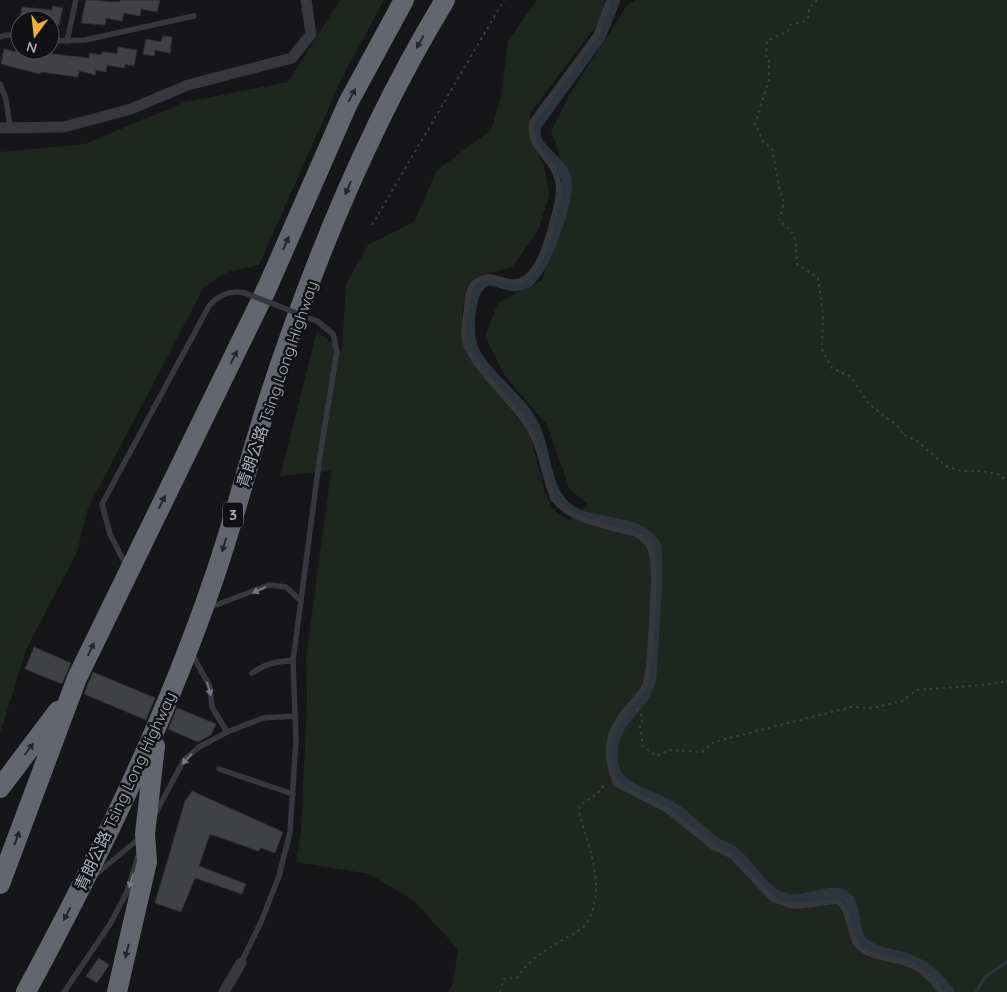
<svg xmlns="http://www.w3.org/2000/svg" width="1007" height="992" viewBox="0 0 1007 992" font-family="Quicksand,'Noto Sans TC',sans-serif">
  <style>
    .green { fill: #1e261f }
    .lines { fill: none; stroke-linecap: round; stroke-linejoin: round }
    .stream { stroke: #2c353c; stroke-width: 3 }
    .canal { stroke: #2c353c; stroke-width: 11 }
    .building { fill: #404145; stroke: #303034 }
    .path { stroke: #3d3f44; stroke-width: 2; stroke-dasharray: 2.5 4; stroke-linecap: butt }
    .service { stroke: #37383d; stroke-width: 5.5 }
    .minor { stroke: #37383d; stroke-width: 11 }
    .motorway { stroke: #63666e; stroke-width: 20 }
    .service-bridge { stroke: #37383d; stroke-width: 5.5 }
    .oneway { fill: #26262a }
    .oneway2 { fill: #757881 }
    .labels { text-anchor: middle; stroke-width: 5; stroke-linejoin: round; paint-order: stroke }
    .shield { fill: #111113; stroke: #7b7e86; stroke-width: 1 }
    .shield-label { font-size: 15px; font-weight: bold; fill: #a8adb8 }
    .street-label { font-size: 16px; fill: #a8adb8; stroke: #111113 }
  </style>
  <rect width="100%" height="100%" fill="#161618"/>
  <!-- green -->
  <g class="green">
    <path d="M340,0H384L342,78L259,265L227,272L204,287L88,508L77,552L26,650L0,733V152L85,144L185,102L288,82Z"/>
    <path d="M537,0H604L602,18L530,113L531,142L544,165L549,195L539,229L512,267L474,278L466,290L462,316L466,354L496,389L531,437L545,493L553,509L569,521L588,505L569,488L547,425L505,376L485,336L498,303L542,280L570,187L551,131L570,94L626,7L635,0H1007V992H448L453,983L458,949L413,900L369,874L296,862L301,831L307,700L306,658L331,471L280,476L317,331L342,351L346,284L368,245L414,222L437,170L491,130L501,97L508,41Z"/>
  </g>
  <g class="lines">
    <!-- stream -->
    <path class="stream" d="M976,992L985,977L1007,962"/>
    <!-- canal -->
    <path class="canal" d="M615,0L600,37L535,127C531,150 560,158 566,178C571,196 544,273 526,283C513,290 502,281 489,280C468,285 467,329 472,347C484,375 518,396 533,424C547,450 543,488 567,508C592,528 636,515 656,546L657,578L651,677C644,713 607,717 613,765C617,790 655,796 673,808C689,818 702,833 717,844C722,847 729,847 734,852C750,865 760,888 780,897C803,907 827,887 843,895C858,902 851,930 862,942C872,952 892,954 905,958C924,964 937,976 949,992"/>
  </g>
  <!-- building -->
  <g class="building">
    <path d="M86,0L120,2V0H160L157,12L141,9L140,16L124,13L122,21L106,18L105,25L81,23Z"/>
    <path d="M53,6L63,8L59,25L50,23V20H20L22,7L52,10Z"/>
    <path d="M163,36L172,37L170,53L155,50L154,56L143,54L146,39L161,42Z"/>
    <path d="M118,47L137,50L134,66L125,64L124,68L107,65L106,72L96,70L95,75L79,71L78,77L41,72L40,74L1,64L4,49L34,56L35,52L89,58L90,53L101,55L102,52H105L117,54Z"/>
    <path d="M34,647L71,663L62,684L25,669Z"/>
    <path d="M93,672L155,698L146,720L84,694Z"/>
    <path d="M177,708L216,724L211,735L198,742L168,729Z"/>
    <path d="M192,791L283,832L275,853L261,848L258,851L210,834L199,866L246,884L242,894L195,878L181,912L155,903L185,801Z"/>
    <path d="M99,958L109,965L97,983L86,976Z"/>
  </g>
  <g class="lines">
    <!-- path -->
    <g class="path">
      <path d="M817,0L809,8V16L805,21L790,25L788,31L767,41L766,58L769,60V80L755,124L764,143L772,148L780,191L784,202L779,221C800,235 795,241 797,264L818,278L823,315L822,349L832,368L851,377L869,404L901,429L902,434L917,441L946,466L961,471H980L998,474L1007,481"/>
      <path d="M372,225L504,0"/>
      <path d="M636,710L639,711L643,719L640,725L643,747L657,756L668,750L702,752L714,742L851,707L873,708L902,701L917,690L983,685L1007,681"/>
      <path d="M500,992L504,979L517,978C529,959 546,950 564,939C570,936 581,930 586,924C608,890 588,846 579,812L580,805L597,794L606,783"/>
    </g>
    <!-- service -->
    <g class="service">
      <path d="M609,0L596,35L532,122C527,148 551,156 557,178C561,190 557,204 554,216C549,235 538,283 513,282C501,282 492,273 480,279C469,284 468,294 467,305C466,317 462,331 465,342C471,366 513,402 528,427C540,446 546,477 553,499C574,522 606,526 636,534C643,538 649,543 651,551C657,567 651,668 645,685C641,694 633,702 626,709C606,733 604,755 616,784L667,810L713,847L732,856L772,899L788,905L799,906L837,901C852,911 847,933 858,946C870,959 897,958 913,966C925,972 933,982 941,992"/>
      <path d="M0,37L6,35L20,36"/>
      <path d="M50,41L85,40L194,16"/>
      <path d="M67,41L76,0"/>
      <path d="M0,84L6,99L10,127"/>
      <path d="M126,565L110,534L102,504L209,306C218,295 231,290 245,293"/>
      <path d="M208,608L269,585L286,587L301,601"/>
      <path d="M191,652L210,687L212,707L227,732"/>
      <path d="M252,673C265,664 277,660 293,661"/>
      <path d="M219,769L293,794"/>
      <path d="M154,816L184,760L199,747L227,732L263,718L295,716"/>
      <path d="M95,875L140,838"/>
      <path d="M241,963L261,922L279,876L290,832L296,740L293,661L320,455L337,351L333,334L317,321"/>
      <path d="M64,992L110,924L127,892L139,853"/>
    </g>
    <!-- minor -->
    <g class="minor">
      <path d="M0,128L64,127L131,109L188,85L292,58L311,34L306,0"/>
      <path d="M224,992L241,963"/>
    </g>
    <!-- motorway -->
    <g class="motorway">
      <path d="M0,788L58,711"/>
      <path d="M0,884L77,678L267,288L348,103L404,0"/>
      <path d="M26,992C98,858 165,722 214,578C234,520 249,460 268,401C313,262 369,125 445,0"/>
      <path d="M117,992L147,862L145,834L155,746"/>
    </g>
    <!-- service-bridge -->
    <path class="service-bridge" d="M245,293L317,321"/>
  </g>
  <!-- one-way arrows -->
  <defs><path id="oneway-solid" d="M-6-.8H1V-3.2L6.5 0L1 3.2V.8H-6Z" transform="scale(1.25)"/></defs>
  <g class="oneway">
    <use href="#oneway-solid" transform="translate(420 42) rotate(119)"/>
    <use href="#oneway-solid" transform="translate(352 95) rotate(-62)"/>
    <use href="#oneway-solid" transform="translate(348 188) rotate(113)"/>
    <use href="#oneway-solid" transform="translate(286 243) rotate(-67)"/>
    <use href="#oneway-solid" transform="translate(234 357) rotate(-64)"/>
    <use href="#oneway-solid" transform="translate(162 502) rotate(-64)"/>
    <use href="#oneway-solid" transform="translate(224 545) rotate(107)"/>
    <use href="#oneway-solid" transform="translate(91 649) rotate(-65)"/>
    <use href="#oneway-solid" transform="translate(29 749) rotate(-53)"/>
    <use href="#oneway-solid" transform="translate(17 838) rotate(-70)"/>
    <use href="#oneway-solid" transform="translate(67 914) rotate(118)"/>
    <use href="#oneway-solid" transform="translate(127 951) rotate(104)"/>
  </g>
  <g class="oneway2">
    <use href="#oneway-solid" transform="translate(259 590) rotate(155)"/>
    <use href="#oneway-solid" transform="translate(209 689) rotate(74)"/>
    <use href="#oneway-solid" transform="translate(187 759) rotate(132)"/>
    <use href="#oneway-solid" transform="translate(131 881) rotate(107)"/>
  </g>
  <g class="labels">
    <!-- shield labels -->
    <rect class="shield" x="223" y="502.5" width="20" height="25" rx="4"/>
    <g class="shield-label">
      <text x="233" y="520">3</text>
    </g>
    <!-- street labels -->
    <g class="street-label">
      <text transform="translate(277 384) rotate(-71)" y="6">青朗公路 Tsing Long Highway</text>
      <text transform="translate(125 791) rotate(-65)" y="6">青朗公路 Tsing Long Highway</text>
    </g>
  </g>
  <!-- north arrow -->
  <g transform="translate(35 35) rotate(195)"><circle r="24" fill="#111113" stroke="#4d4f55"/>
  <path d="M0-4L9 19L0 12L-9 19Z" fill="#f2b134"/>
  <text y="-8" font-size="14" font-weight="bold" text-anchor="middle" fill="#a8adb8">N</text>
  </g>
</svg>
